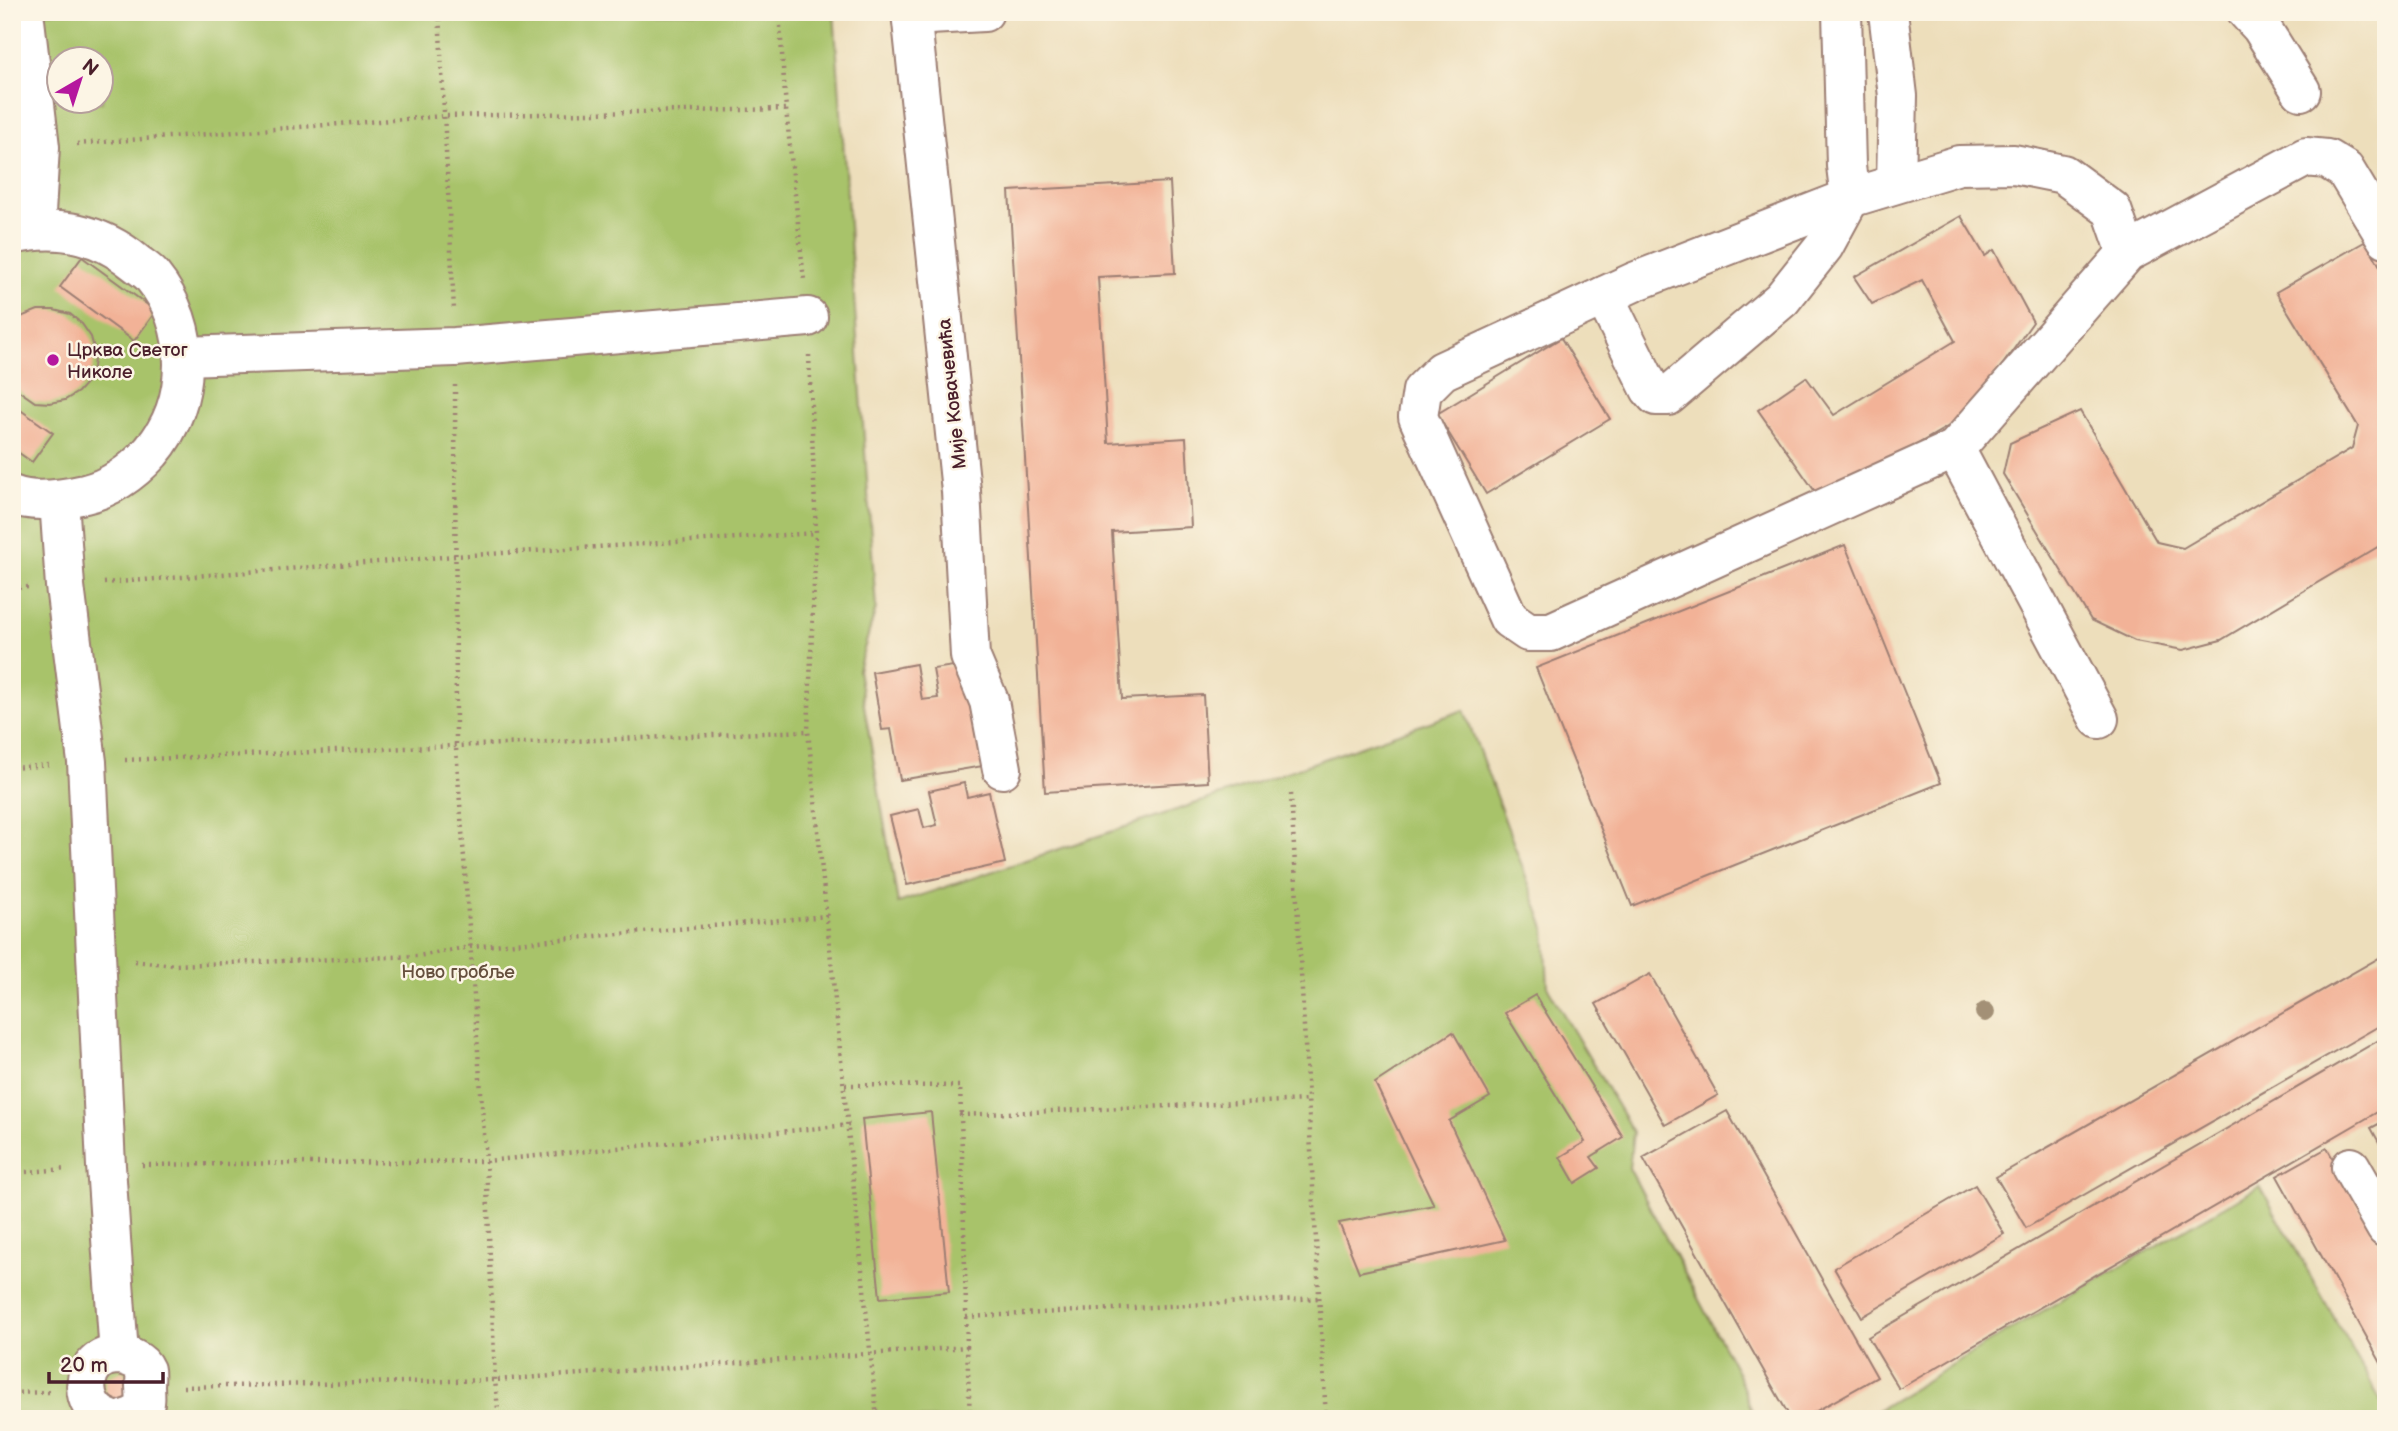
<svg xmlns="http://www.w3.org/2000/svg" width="2398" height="1431" viewBox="0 0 2398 1431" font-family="'Balsamiq Sans',sans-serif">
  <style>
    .green { fill: #a8c36a; stroke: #79714a; stroke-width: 2; fill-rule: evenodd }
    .building { fill: #f2b297 }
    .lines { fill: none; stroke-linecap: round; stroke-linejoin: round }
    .minor-casing { stroke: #9c7e73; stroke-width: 42 }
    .path { stroke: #9c7e73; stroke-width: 4.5; stroke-dasharray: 2 5; stroke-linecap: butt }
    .minor { stroke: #fff; stroke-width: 38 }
    .tree { fill: #a39076 }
    .poi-dot { fill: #b5179e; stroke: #fcf5e5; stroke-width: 2.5 }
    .labels { text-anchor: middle; stroke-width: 5; stroke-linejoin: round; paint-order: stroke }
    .poi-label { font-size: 19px; fill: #4a1f2b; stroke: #fcf5e5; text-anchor: start }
    .street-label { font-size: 19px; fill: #4a1f2b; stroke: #fcf5e5 }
    .park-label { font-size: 19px; fill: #66503e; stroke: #fcf5e5 }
  </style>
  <rect width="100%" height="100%" fill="#fcf5e5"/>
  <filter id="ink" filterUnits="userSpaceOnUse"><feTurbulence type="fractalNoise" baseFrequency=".0143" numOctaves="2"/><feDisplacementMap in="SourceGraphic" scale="14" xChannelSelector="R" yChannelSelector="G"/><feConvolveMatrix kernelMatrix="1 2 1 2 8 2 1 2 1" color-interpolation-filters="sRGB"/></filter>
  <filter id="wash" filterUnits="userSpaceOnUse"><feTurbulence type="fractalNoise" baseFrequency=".00686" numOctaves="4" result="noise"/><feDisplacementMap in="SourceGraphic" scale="28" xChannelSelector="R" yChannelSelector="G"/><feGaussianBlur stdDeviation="1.57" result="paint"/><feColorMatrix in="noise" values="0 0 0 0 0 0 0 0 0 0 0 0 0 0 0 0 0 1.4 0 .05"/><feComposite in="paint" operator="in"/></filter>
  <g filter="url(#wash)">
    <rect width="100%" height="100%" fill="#eddebb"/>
    <!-- green -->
    <g class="green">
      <path d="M12,12H834L876,608L858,670L898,903L1221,795L1464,710L1545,928L1548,988L1633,1132L1629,1168L1737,1372L1755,1419H12ZM60,60H102V102H60Z"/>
      <path d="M2260,1186L2386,1410V1419H1863L2001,1335Z"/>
    </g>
    <g id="blocks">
      <!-- building -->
      <g class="building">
        <path d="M1170,182L1175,273L1098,277L1108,443L1186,438L1191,527L1112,532L1122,699L1203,695L1208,782L1045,792L1009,191Z"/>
        <path d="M1961,216L1985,256L1994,250L2033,322L1966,416L1821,500L1758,410L1806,377L1834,415L1955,341L1922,280L1872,304L1854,277Z"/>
        <path d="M2366,241L2386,277V542L2221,640L2183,650L2135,641L2091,620L2003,474L2010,443L2080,411L2157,542L2183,548L2352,448L2358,426L2276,292Z"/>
        <path d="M82,257L156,311L134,341L60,287Z"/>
        <path d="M38,310H54L70,314L82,324L91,337L95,352L93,367L88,381L78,392L65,400L50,403L35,402L12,386V326L23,316Z"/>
        <path d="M1561,338L1610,419L1486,494L1437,414Z"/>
        <path d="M12,404L53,433L32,462L12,448Z"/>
        <path d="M1845,545L1941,783L1632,906L1536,668Z"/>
        <path d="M916,664L922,700L938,698L933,669L960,665L970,692L983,766L900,780L891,729L882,730L872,672Z"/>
        <path d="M964,783L967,797L989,792L1005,863L907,885L890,816L919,809L924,828L937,825L929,791Z"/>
        <path d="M2386,954V1022L2026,1228L1996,1177Z"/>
        <path d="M1650,974L1718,1095L1665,1125L1596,1004Z"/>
        <path d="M1535,995L1623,1137L1591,1157L1599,1168L1575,1183L1560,1157L1585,1142L1505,1013Z"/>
        <path d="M1453,1032L1490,1097L1449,1121L1505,1240L1359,1272L1339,1223L1434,1205L1375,1083Z"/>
        <path d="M2386,1036V1107L1899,1389L1868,1337Z"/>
        <path d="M1727,1111L1877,1377L1802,1419H1791L1643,1158Z"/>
        <path d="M931,1112L949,1292L880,1298L862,1119Z"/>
        <path d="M2386,1120V1155L2371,1128Z"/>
        <path d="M2327,1148L2386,1255V1372L2277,1176Z"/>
        <path d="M1975,1185L2004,1234L1862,1317L1834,1268Z"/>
        <path d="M123,1371L136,1395L117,1403L106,1393V1382L108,1377Z"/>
      </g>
    </g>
  </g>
  <g filter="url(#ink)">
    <use href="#blocks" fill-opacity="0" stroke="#9c7e73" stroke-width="2"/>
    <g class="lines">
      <!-- minor casing -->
      <g class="minor-casing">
        <g id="minor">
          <path d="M24,12L40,147L35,229"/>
          <path d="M911,12L961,491L970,656L989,701L1002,769"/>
          <path d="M1888,12L1898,96L1896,183"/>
          <path d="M2247,12L2261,27L2301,91"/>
          <path d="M911,16L984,12"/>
          <path d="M12,235C57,224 100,233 136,263C141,267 148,271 152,276C194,327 193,403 151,452C133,472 111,488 85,494C63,499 34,504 12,495"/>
          <path d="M2127,253L2112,210L2063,174L2014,164L1959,165L1850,198L1634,282L1442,371L1422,391L1418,417L1509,619L1528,632H1551L1955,449L2127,253L2306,157L2327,159L2345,170L2386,238"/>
          <path d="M1604,296L1650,389L1656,396H1668L1782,299L1824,246L1850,198L1846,166L1842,12"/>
          <path d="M184,356L455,347L808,317"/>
          <path d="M1955,449L2099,719"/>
          <path d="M59,500L65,586L87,762L106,1166L119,1355"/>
          <path d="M2351,1167L2386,1228"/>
          <path d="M109,1419C76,1408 79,1356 117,1355C126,1355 141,1360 145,1370C146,1374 145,1382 145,1386C146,1405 147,1412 126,1419"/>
        </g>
      </g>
      <!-- path -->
      <g class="path">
        <path d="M439,12L454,310"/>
        <path d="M779,12L786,109L804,280"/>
        <path d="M77,144L444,116L786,109"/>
        <path d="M809,355L816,533L808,731L877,1419"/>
        <path d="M455,385L456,748L486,1161L495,1380L499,1419"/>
        <path d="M104,583L456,556L816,533"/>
        <path d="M12,588L29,587"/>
        <path d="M125,760L808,731"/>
        <path d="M12,768L50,765"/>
        <path d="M1291,794L1326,1419"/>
        <path d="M135,961L175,965L418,956L470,947L827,916"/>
        <path d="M845,1085L960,1086L961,1115"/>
        <path d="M142,1165L486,1161L849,1125"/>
        <path d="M12,1173L67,1169"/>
        <path d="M966,1317L1319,1298"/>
        <path d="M967,1347L961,1115L1308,1100"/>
        <path d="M183,1387L495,1380L967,1347L970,1419"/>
        <path d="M12,1393L49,1392"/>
      </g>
      <!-- minor -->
      <use href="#minor" class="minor"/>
    </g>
    <!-- trees -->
    <circle class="tree" cx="1985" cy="1012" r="10"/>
  </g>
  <!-- markers -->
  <circle class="poi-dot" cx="53" cy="360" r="7"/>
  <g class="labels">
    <!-- poi labels -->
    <g class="poi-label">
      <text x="67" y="356">Црква Светог<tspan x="67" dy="22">Николе</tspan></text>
    </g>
    <!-- street labels -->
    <g class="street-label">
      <text transform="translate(951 394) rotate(-96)" y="7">Мије Ковачевића</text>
    </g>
    <!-- park labels -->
    <g class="park-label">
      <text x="458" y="978">Ново гробље</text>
    </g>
  </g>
  <!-- margin -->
  <rect width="2398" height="1431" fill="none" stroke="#fcf5e5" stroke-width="42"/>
  <!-- north arrow -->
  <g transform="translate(80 80) rotate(39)"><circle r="33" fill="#fcf5e5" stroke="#b59f9b" stroke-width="2"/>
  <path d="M0-5L12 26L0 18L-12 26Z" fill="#b5179e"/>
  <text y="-10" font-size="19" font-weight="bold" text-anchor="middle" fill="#4a1f2b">N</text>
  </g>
  <!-- scale -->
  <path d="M49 1372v10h114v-10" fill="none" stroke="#4a1f2b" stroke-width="3.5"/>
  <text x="60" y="1372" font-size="21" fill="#4a1f2b" stroke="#fcf5e5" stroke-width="5" paint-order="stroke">20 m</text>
</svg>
